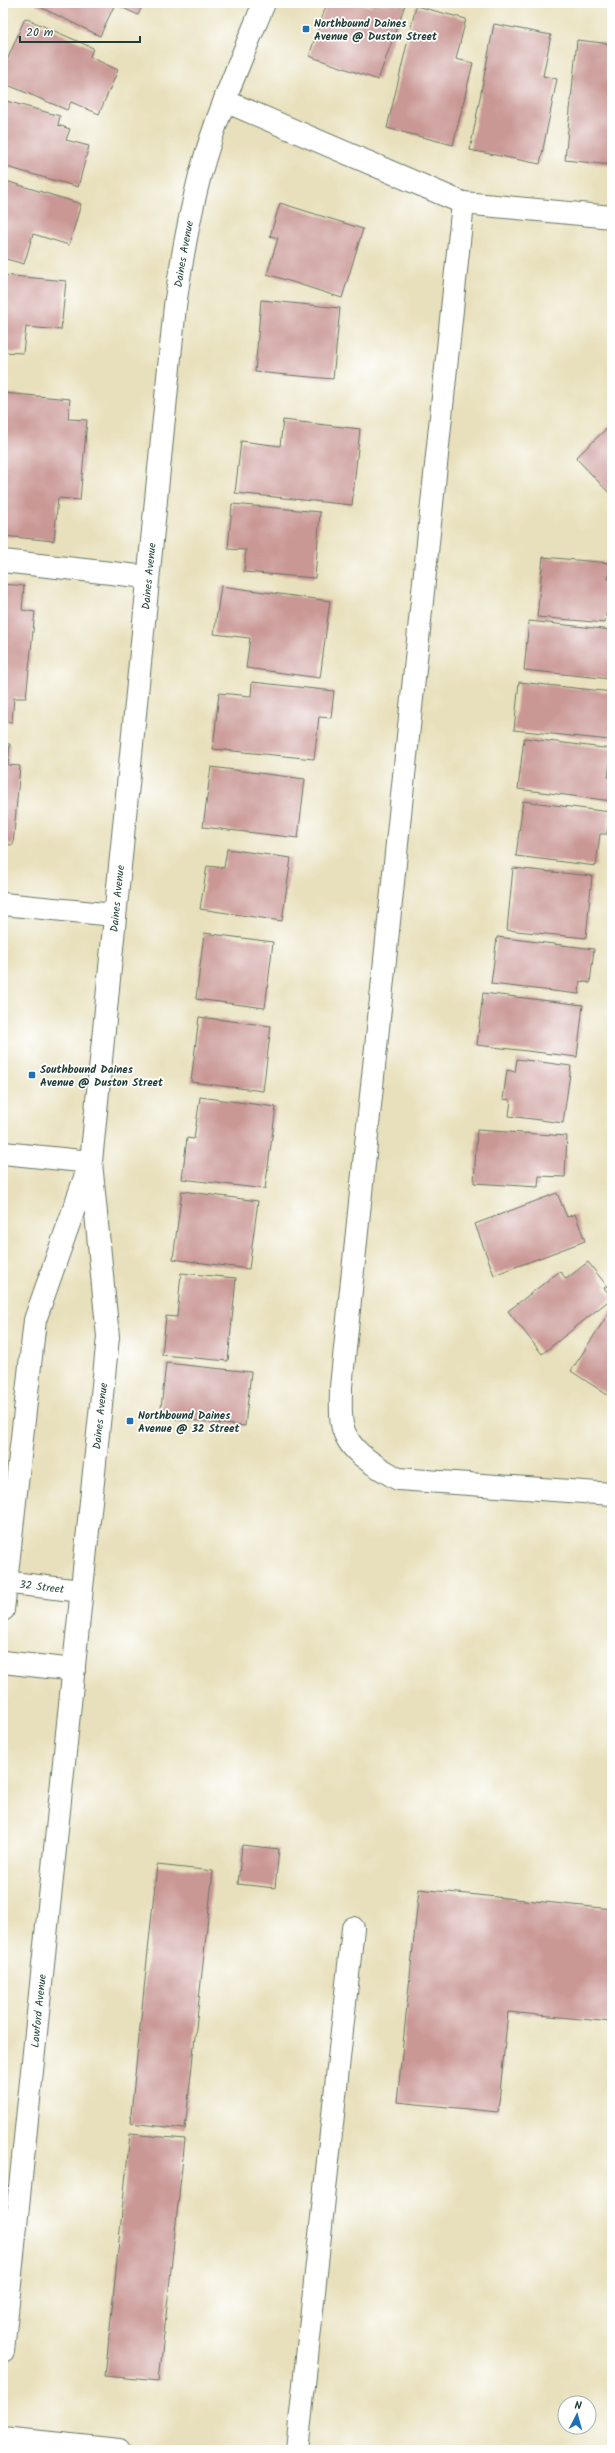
<svg xmlns="http://www.w3.org/2000/svg" width="615" height="2453" viewBox="0 0 615 2453" font-family="Kalam,sans-serif">
  <style>
    .building { fill: #c99794 }
    .lines { fill: none; stroke-linecap: round; stroke-linejoin: round }
    .minor-casing { stroke: #657664; stroke-width: 24 }
    .minor { stroke: #fff; stroke-width: 22 }
    .poi-dot { fill: #1f6fb2; stroke: #fff; stroke-width: 1.5 }
    .labels { text-anchor: middle; stroke-width: 3.5; stroke-linejoin: round; paint-order: stroke }
    .poi-label { font-size: 11px; font-weight: bold; fill: #1f3d34; stroke: #fff; text-anchor: start }
    .street-label { font-size: 11px; fill: #1f3d34; stroke: #fff }
  </style>
  <rect width="100%" height="100%" fill="#fff"/>
  <filter id="ink" filterUnits="userSpaceOnUse"><feTurbulence type="fractalNoise" baseFrequency=".025" numOctaves="2"/><feDisplacementMap in="SourceGraphic" scale="8" xChannelSelector="R" yChannelSelector="G"/><feConvolveMatrix kernelMatrix="1 2 1 2 8 2 1 2 1" color-interpolation-filters="sRGB"/></filter>
  <filter id="wash" filterUnits="userSpaceOnUse"><feTurbulence type="fractalNoise" baseFrequency=".012" numOctaves="4" result="noise"/><feDisplacementMap in="SourceGraphic" scale="16" xChannelSelector="R" yChannelSelector="G"/><feGaussianBlur stdDeviation="0.9" result="paint"/><feColorMatrix in="noise" values="0 0 0 0 0 0 0 0 0 0 0 0 0 0 0 0 0 1.4 0 .05"/><feComposite in="paint" operator="in"/></filter>
  <g filter="url(#wash)">
    <rect width="100%" height="100%" fill="#e8e0bc"/>
    <g id="blocks">
      <!-- building -->
      <g class="building">
        <path d="M37,3H144L138,15L115,4L100,36L36,5Z"/>
        <path d="M327,3H360L371,7L372,3L405,5L378,80L309,56Z"/>
        <path d="M416,6L466,19L456,59L473,63L453,145L387,128Z"/>
        <path d="M25,18L93,48L90,57L118,70L99,114L71,102L67,110L3,83V70Z"/>
        <path d="M494,24L551,35L543,76L557,79L540,164L470,150Z"/>
        <path d="M577,40L612,44V165L565,160Z"/>
        <path d="M3,100L60,116L58,125L70,129L66,140L89,146L78,187L3,166Z"/>
        <path d="M3,180L81,204L69,245L33,234L24,264L3,258Z"/>
        <path d="M280,203L363,229L342,298L267,274L278,238L270,236Z"/>
        <path d="M3,275L66,281L61,330L26,327L23,353L3,352Z"/>
        <path d="M261,300L340,308L333,379L255,372Z"/>
        <path d="M3,393L70,399L68,419L87,420L80,500L58,498L54,541L3,536Z"/>
        <path d="M283,420L360,429L352,505L235,493L241,441L280,446Z"/>
        <path d="M612,423V496L576,458Z"/>
        <path d="M232,504L320,512L315,578L244,572L246,550L228,549Z"/>
        <path d="M543,557L610,563L608,579H612V615L606,614L605,623L537,617Z"/>
        <path d="M3,584L24,586L22,610L35,612L26,698H14L12,722L3,721Z"/>
        <path d="M221,586L330,601L320,678L246,668L250,638L214,634Z"/>
        <path d="M529,621L612,630L611,679L524,670Z"/>
        <path d="M252,682L334,691L331,718L319,717L314,759L213,749L219,693L251,696Z"/>
        <path d="M519,682L612,692L610,740L514,730Z"/>
        <path d="M524,738L612,749L608,777L612,778V801L518,789Z"/>
        <path d="M3,744H10L8,765L20,766L13,845L3,844Z"/>
        <path d="M211,767L305,779L298,838L203,827Z"/>
        <path d="M523,801L610,812L607,834H600L596,866L516,856Z"/>
        <path d="M227,849L291,858L282,921L200,909L207,866L224,868Z"/>
        <path d="M513,868L592,876L586,938L507,930Z"/>
        <path d="M204,933L273,942L265,1008L196,999Z"/>
        <path d="M497,937L594,949L590,983L580,981L579,994L491,984Z"/>
        <path d="M483,993L583,1005L577,1057L477,1045Z"/>
        <path d="M199,1017L271,1026L263,1091L191,1082Z"/>
        <path d="M517,1059L571,1066L563,1123L509,1116L511,1100L503,1099L507,1070L515,1072Z"/>
        <path d="M200,1097L276,1107L265,1189L182,1179L187,1138L194,1139Z"/>
        <path d="M477,1130L567,1136L565,1177L539,1176L538,1187L474,1183Z"/>
        <path d="M182,1191L258,1201L249,1269L173,1259Z"/>
        <path d="M557,1193L567,1217L575,1214L585,1241L494,1275L475,1224Z"/>
        <path d="M588,1262L607,1286L604,1288L612,1298L542,1354L508,1311L560,1271L566,1279Z"/>
        <path d="M181,1273L236,1278L228,1361L162,1355L166,1316L177,1317Z"/>
        <path d="M612,1308V1398L571,1371Z"/>
        <path d="M166,1363L251,1372L245,1426L160,1417Z"/>
        <path d="M242,1845L279,1849L275,1888L238,1884Z"/>
        <path d="M157,1865L213,1871L185,2129L130,2123Z"/>
        <path d="M419,1889L612,1909V2022L508,2012L498,2112L397,2102Z"/>
        <path d="M130,2134L185,2139L159,2381L105,2376Z"/>
      </g>
    </g>
  </g>
  <g filter="url(#ink)">
    <use href="#blocks" fill-opacity="0" stroke="#657664" stroke-width="1"/>
    <g class="lines">
      <!-- minor casing -->
      <g class="minor-casing">
        <g id="minor">
          <path d="M225,101L463,203L612,217"/>
          <path d="M463,203L341,1387C341,1399 340,1413 342,1424C347,1452 376,1466 398,1479L612,1494"/>
          <path d="M3,561L147,577"/>
          <path d="M3,904L114,915"/>
          <path d="M3,1153L91,1162"/>
          <path id="s1" d="M3,1582L81,1591"/>
          <path d="M3,1610L35,1320L88,1169"/>
          <path d="M3,1662L74,1670"/>
          <path id="s2" d="M3,2351L108,1337L91,1162L175,306C181,262 189,218 200,175C216,116 241,59 264,3"/>
          <path d="M3,2438L119,2450"/>
          <path d="M297,2450L353,1928"/>
        </g>
      </g>
      <!-- minor -->
      <use href="#minor" class="minor"/>
    </g>
  </g>
  <!-- markers -->
  <g class="poi-dot">
    <rect x="302" y="25" width="8" height="8" rx="2"/>
    <rect x="28" y="1071" width="8" height="8" rx="2"/>
    <rect x="126" y="1417" width="8" height="8" rx="2"/>
  </g>
  <g class="labels">
    <!-- poi labels -->
    <g class="poi-label">
      <text x="314" y="27">Northbound Daines<tspan x="314" dy="13">Avenue @ Duston Street</tspan></text>
      <text x="40" y="1073">Southbound Daines<tspan x="40" dy="13">Avenue @ Duston Street</tspan></text>
      <text x="138" y="1419">Northbound Daines<tspan x="138" dy="13">Avenue @ 32 Street</tspan></text>
    </g>
    <!-- street labels -->
    <g class="street-label">
      <text dy="4" stroke="none"><textPath href="#s2" startOffset="2108">Daines Avenue</textPath></text>
      <text dy="4" stroke="none"><textPath href="#s2" startOffset="1784">Daines Avenue</textPath></text>
      <text dy="4" stroke="none"><textPath href="#s2" startOffset="1460">Daines Avenue</textPath></text>
      <text dy="4" stroke="none"><textPath href="#s2" startOffset="940">Daines Avenue</textPath></text>
      <text dy="4" stroke="none"><textPath href="#s1" startOffset="39">32 Street</textPath></text>
      <text dy="4" stroke="none"><textPath href="#s2" startOffset="342">Lawford Avenue</textPath></text>
    </g>
  </g>
  <!-- margin -->
  <rect width="615" height="2453" fill="none" stroke="#fff" stroke-width="16"/>
  <!-- north arrow -->
  <g transform="translate(577 2415) rotate(6)"><circle r="19" fill="#ffffff" stroke="#a5b1ae"/>
  <path d="M0-3L7 15L0 10L-7 15Z" fill="#1f6fb2"/>
  <text y="-6" font-size="11" font-weight="bold" text-anchor="middle" fill="#1f3d34">N</text>
  </g>
  <!-- scale -->
  <path d="M20 36v6h120v-6" fill="none" stroke="#1f3d34" stroke-width="2"/>
  <text x="26" y="36" font-size="12" fill="#1f3d34" stroke="#ffffff" stroke-width="3" paint-order="stroke">20 m</text>
</svg>
